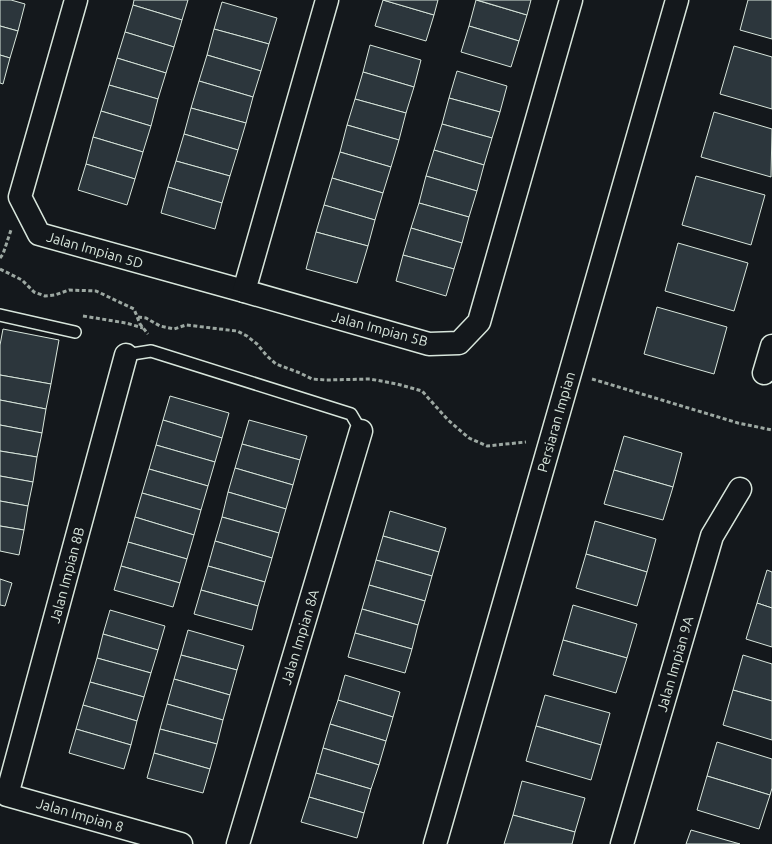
<svg xmlns="http://www.w3.org/2000/svg" width="772" height="844" viewBox="0 0 772 844" font-family="Ubuntu,sans-serif">
  <style>
    .building { fill: #2c363c; stroke: #d8e6dc }
    .lines { fill: none; stroke-linecap: round; stroke-linejoin: round }
    .lane-casing { stroke: #d8e6dc; stroke-width: 14 }
    .street-casing { stroke: #d8e6dc; stroke-width: 25 }
    .path { stroke: #9da8a2; stroke-width: 3; stroke-dasharray: 4 2.5; stroke-linecap: butt }
    .lane { stroke: #14181c; stroke-width: 11 }
    .street { stroke: #14181c; stroke-width: 22 }
    .labels { text-anchor: middle; stroke-width: 4; stroke-linejoin: round; paint-order: stroke }
    .street-label { font-size: 14px; fill: #d8e6dc; stroke: #14181c }
  </style>
  <rect width="100%" height="100%" fill="#14181c"/>
  <!-- building -->
  <g class="building">
    <path d="M0,0H11L25,4L18,31L0,26Z"/>
    <path d="M134,0H188L182,20L133,5Z"/>
    <path d="M383,0L434,15L426,41L375,26Z"/>
    <path d="M383,0H438L434,15Z"/>
    <path d="M476,0L527,15L519,41L469,26Z"/>
    <path d="M477,0H531L527,15Z"/>
    <path d="M748,0H772V39L740,30Z"/>
    <path d="M222,2L277,18L269,44L214,29Z"/>
    <path d="M133,5L182,20L174,47L125,32Z"/>
    <path d="M0,26L18,31L10,58L0,55Z"/>
    <path d="M469,26L519,41L511,67L461,52Z"/>
    <path d="M214,29L269,44L261,71L207,55Z"/>
    <path d="M125,32L174,47L166,73L117,58Z"/>
    <path d="M370,45L421,60L414,87L363,72Z"/>
    <path d="M734,46L772,57V109L720,94Z"/>
    <path d="M0,55L10,58L3,84L0,83Z"/>
    <path d="M207,55L261,71L253,97L199,81Z"/>
    <path d="M117,58L166,73L158,99L109,85Z"/>
    <path d="M457,71L507,86L500,112L449,98Z"/>
    <path d="M363,72L414,87L406,113L355,99Z"/>
    <path d="M199,81L253,97L246,123L191,108Z"/>
    <path d="M109,85L158,99L151,126L101,111Z"/>
    <path d="M449,98L500,112L492,138L442,124Z"/>
    <path d="M355,99L406,113L399,140L347,125Z"/>
    <path d="M191,108L246,123L238,150L184,134Z"/>
    <path d="M101,111L151,126L143,152L93,137Z"/>
    <path d="M714,112L772,129L771,177L701,157Z"/>
    <path d="M442,124L492,138L484,165L434,150Z"/>
    <path d="M347,125L399,140L391,167L340,152Z"/>
    <path d="M184,134L238,150L230,176L176,161Z"/>
    <path d="M93,137L143,152L135,179L86,164Z"/>
    <path d="M434,150L484,165L477,191L426,176Z"/>
    <path d="M340,152L391,167L383,193L332,178Z"/>
    <path d="M176,161L230,176L222,203L168,187Z"/>
    <path d="M86,164L135,179L127,205L78,190Z"/>
    <path d="M426,176L477,191L469,217L419,203Z"/>
    <path d="M696,176L765,195L751,245L682,225Z"/>
    <path d="M332,178L383,193L375,220L324,205Z"/>
    <path d="M168,187L222,203L215,229L161,213Z"/>
    <path d="M419,203L469,217L462,243L411,228Z"/>
    <path d="M324,205L375,220L368,246L316,232Z"/>
    <path d="M411,228L462,243L454,269L403,255Z"/>
    <path d="M316,232L368,246L357,283L306,269Z"/>
    <path d="M678,243L748,263L734,311L665,291Z"/>
    <path d="M403,255L454,269L446,296L396,281Z"/>
    <path d="M657,307L727,327L714,374L644,354Z"/>
    <path d="M3,329L59,340L51,384L0,375V345Z"/>
    <path d="M0,375L51,384L46,409L0,400Z"/>
    <path d="M170,396L229,413L222,438L163,420Z"/>
    <path d="M0,400L46,409L42,433L0,425Z"/>
    <path d="M163,420L222,438L215,462L156,445Z"/>
    <path d="M249,420L307,436L300,460L242,444Z"/>
    <path d="M0,425L42,433L37,457L0,451Z"/>
    <path d="M624,436L682,453L673,487L614,470Z"/>
    <path d="M242,444L300,460L293,485L235,468Z"/>
    <path d="M156,445L215,462L208,486L149,469Z"/>
    <path d="M0,451L37,457L33,482L0,476Z"/>
    <path d="M235,468L293,485L286,509L228,492Z"/>
    <path d="M149,469L208,486L201,510L142,493Z"/>
    <path d="M614,470L673,487L663,520L604,504Z"/>
    <path d="M0,476L33,482L28,506L0,501Z"/>
    <path d="M228,492L286,509L279,533L222,517Z"/>
    <path d="M142,493L201,510L194,535L135,517Z"/>
    <path d="M0,501L28,506L24,530L0,526Z"/>
    <path d="M390,511L446,528L439,552L383,536Z"/>
    <path d="M135,517L194,535L187,559L128,542Z"/>
    <path d="M222,517L279,533L272,558L215,541Z"/>
    <path d="M595,521L656,539L647,572L586,554Z"/>
    <path d="M0,526L24,530L19,555L0,551Z"/>
    <path d="M383,536L439,552L432,576L376,560Z"/>
    <path d="M215,541L272,558L265,582L208,566Z"/>
    <path d="M128,542L187,559L180,583L121,566Z"/>
    <path d="M586,554L647,572L637,606L576,588Z"/>
    <path d="M376,560L432,576L425,601L369,585Z"/>
    <path d="M121,566L180,583L173,607L114,590Z"/>
    <path d="M208,566L265,582L258,606L201,590Z"/>
    <path d="M767,570L772,572V608L757,603Z"/>
    <path d="M0,579L12,583L5,606L0,605Z"/>
    <path d="M369,585L425,601L418,625L362,609Z"/>
    <path d="M201,590L258,606L252,630L194,614Z"/>
    <path d="M757,603L772,608V647L746,639Z"/>
    <path d="M573,605L637,624L627,658L563,640Z"/>
    <path d="M362,609L418,625L412,649L355,633Z"/>
    <path d="M110,610L165,626L158,650L103,634Z"/>
    <path d="M188,630L244,646L237,670L181,655Z"/>
    <path d="M355,633L412,649L405,673L348,657Z"/>
    <path d="M103,634L158,650L151,673L97,658Z"/>
    <path d="M563,640L627,658L616,693L553,675Z"/>
    <path d="M181,655L237,670L230,695L174,679Z"/>
    <path d="M743,655L772,664V701L733,690Z"/>
    <path d="M97,658L151,673L144,697L90,682Z"/>
    <path d="M345,675L400,692L393,717L338,700Z"/>
    <path d="M174,679L230,695L223,720L167,704Z"/>
    <path d="M90,682L144,697L137,721L83,705Z"/>
    <path d="M733,690L772,701V740L723,725Z"/>
    <path d="M545,695L610,713L601,745L536,726Z"/>
    <path d="M338,700L393,717L386,741L330,724Z"/>
    <path d="M167,704L223,720L217,744L160,729Z"/>
    <path d="M83,705L137,721L131,745L76,729Z"/>
    <path d="M330,724L386,741L379,765L323,748Z"/>
    <path d="M536,726L601,745L591,780L526,761Z"/>
    <path d="M76,729L131,745L124,769L69,753Z"/>
    <path d="M160,729L217,744L210,769L154,753Z"/>
    <path d="M717,742L772,759V788L770,795L707,776Z"/>
    <path d="M323,748L379,765L371,789L316,773Z"/>
    <path d="M154,753L210,769L203,793L147,778Z"/>
    <path d="M316,773L371,789L364,813L309,797Z"/>
    <path d="M707,776L770,795L759,829L697,810Z"/>
    <path d="M522,781L585,798L575,832L513,815Z"/>
    <path d="M309,797L364,813L357,838L301,822Z"/>
    <path d="M513,815L575,832L572,844H504Z"/>
    <path d="M691,830L740,844H686Z"/>
  </g>
  <g class="lines">
    <!-- lane casing -->
    <g class="lane-casing">
      <g id="lane">
        <path d="M0,315L75,332"/>
        <path d="M126,355L151,351L351,414L361,431"/>
      </g>
    </g>
    <!-- street casing -->
    <g class="street-casing">
      <g id="street">
        <path d="M76,0L20,197L39,234L244,291"/>
        <path d="M327,0L244,291L429,344L459,343L479,322L571,0"/>
        <path d="M126,355L7,795L181,844"/>
        <path d="M764,373L772,346"/>
        <path d="M238,844L361,431"/>
        <path d="M435,844L677,0"/>
        <path d="M622,844L712,536L740,489"/>
      </g>
    </g>
    <!-- path -->
    <g class="path">
      <path d="M0,258L3,254L11,230"/>
      <path d="M0,269L22,280L34,292L45,296L55,295L69,290L96,291L134,309L140,324L148,334"/>
      <path d="M83,316L126,323L143,328"/>
      <path d="M138,317L146,318L160,326L174,329L186,325L237,331L247,336L257,344L267,356L276,364L300,373L312,379L326,380L370,379L397,384L422,391L448,420L469,438L487,446L526,442"/>
      <path d="M592,379L738,423L772,430"/>
    </g>
    <!-- lane -->
    <use href="#lane" class="lane"/>
    <!-- street -->
    <use href="#street" class="street"/>
  </g>
  <g class="labels">
    <!-- street labels -->
    <g class="street-label">
      <text transform="translate(95 250) rotate(16)" y="5">Jalan Impian 5D</text>
      <text transform="translate(380 329) rotate(15)" y="5">Jalan Impian 5B</text>
      <text transform="translate(556 422) rotate(-74)" y="5">Persiaran Impian</text>
      <text transform="translate(67 575) rotate(-75)" y="5">Jalan Impian 8B</text>
      <text transform="translate(300 637) rotate(-73)" y="5">Jalan Impian 8A</text>
      <text transform="translate(675 664) rotate(-74)" y="5">Jalan Impian 9A</text>
      <text transform="translate(80 815) rotate(16)" y="5">Jalan Impian 8</text>
    </g>
  </g>
</svg>
